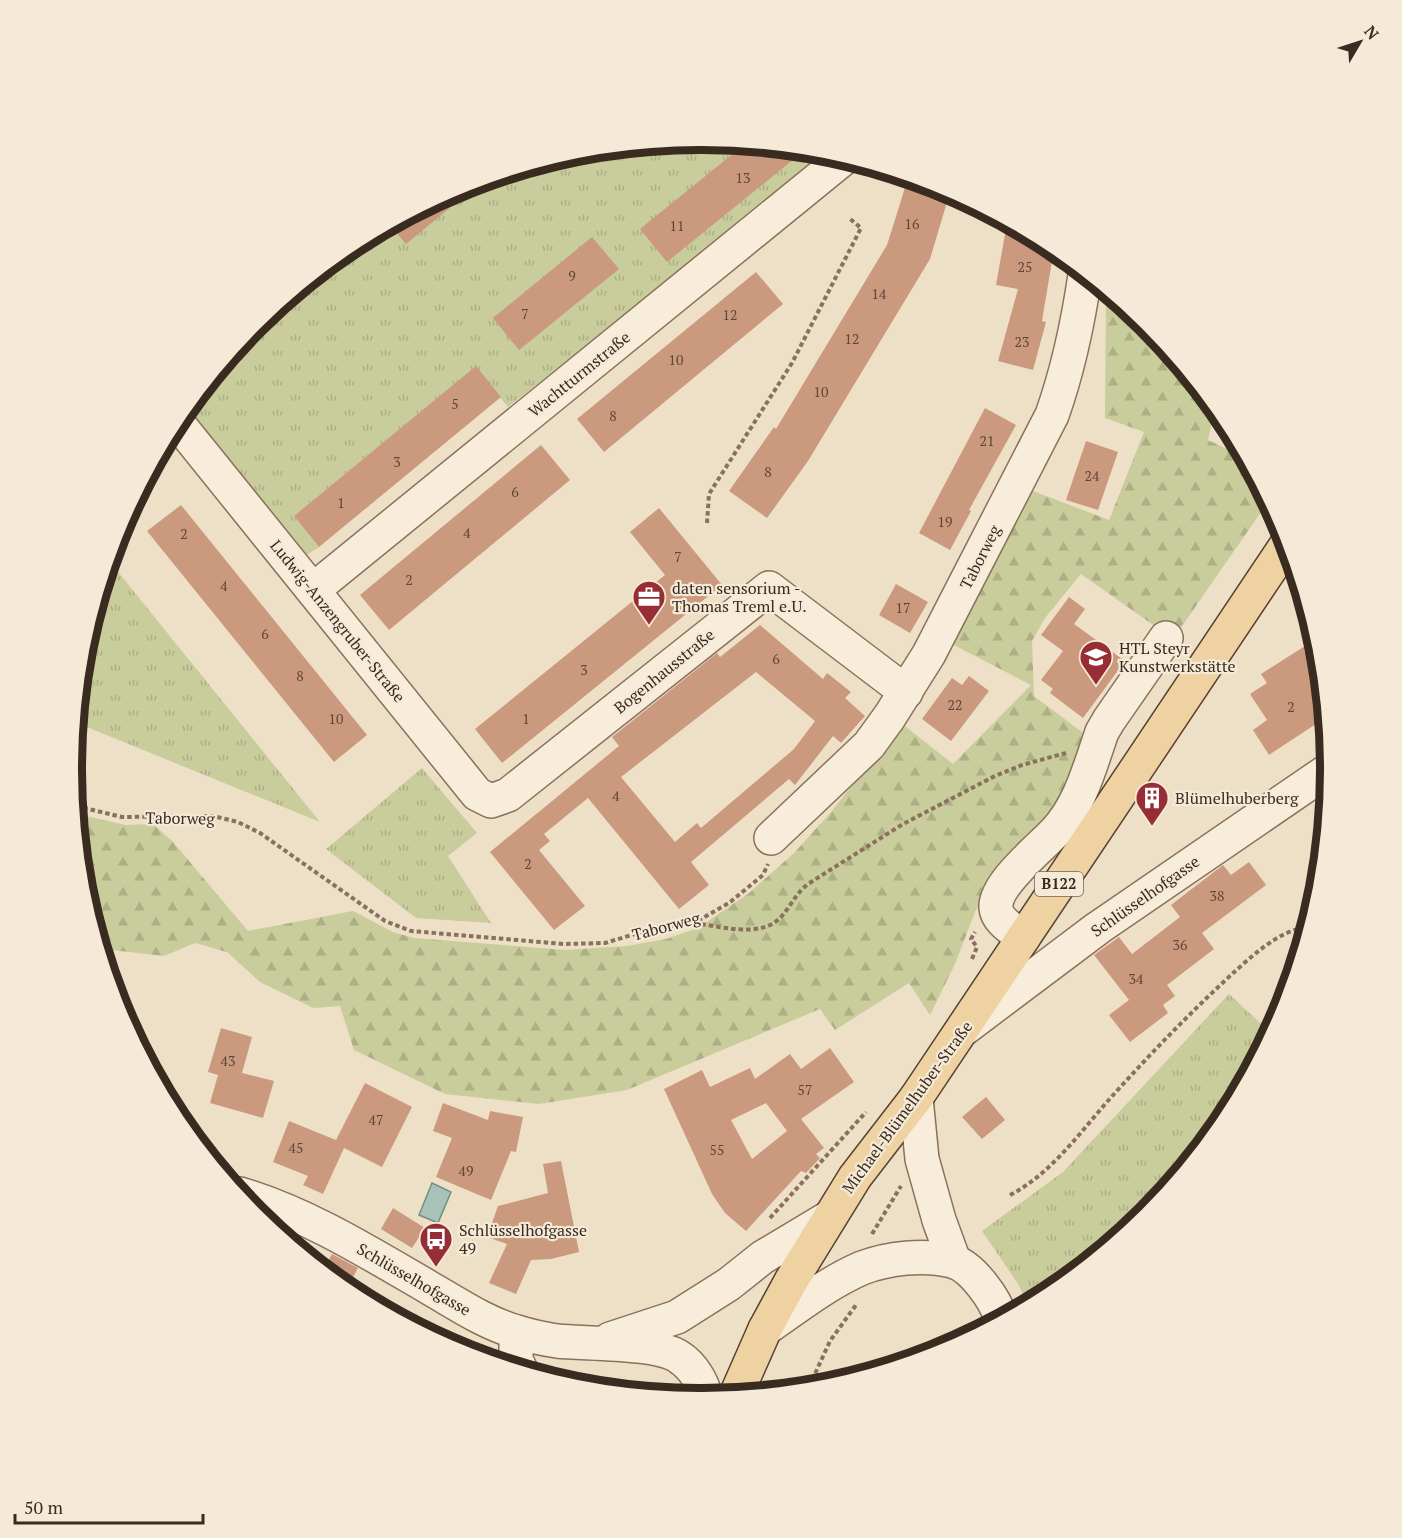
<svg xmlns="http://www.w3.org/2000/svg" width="1402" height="1538" viewBox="0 0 1402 1538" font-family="'PT Serif',serif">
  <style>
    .grass { fill: url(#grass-tufts) }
    .forest { fill: url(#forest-firs) }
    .water { fill: #a8c2b8; stroke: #6f9086; stroke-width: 1.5 }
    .building { fill: #cb997e; fill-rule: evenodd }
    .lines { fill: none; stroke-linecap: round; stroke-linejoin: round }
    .minor-casing { stroke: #89715d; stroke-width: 36 }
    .major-casing { stroke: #574031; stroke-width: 36 }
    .path { stroke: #89715d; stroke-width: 4; stroke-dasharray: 4.5 3; stroke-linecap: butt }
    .minor { stroke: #f8edda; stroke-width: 33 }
    .major { stroke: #efd2a1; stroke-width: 33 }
    .labels { text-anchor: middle; stroke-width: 4.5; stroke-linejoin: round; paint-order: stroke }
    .number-label { font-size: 14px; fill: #5e4638 }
    .shield { fill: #f5ead7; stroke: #726457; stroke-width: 1.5 }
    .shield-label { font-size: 15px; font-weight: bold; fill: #3a2b20 }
    .street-label { font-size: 16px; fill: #3a2b20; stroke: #f5ead7 }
    .poi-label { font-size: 16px; fill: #3a2b20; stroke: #f5ead7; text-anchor: start }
    .rim { fill: none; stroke: #3a2b20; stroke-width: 8 }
  </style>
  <defs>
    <pattern id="grass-tufts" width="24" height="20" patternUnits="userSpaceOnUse" patternTransform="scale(1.5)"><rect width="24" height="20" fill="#c9cc9b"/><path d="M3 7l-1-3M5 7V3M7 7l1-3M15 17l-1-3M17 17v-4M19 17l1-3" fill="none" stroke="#adaf85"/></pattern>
    <pattern id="forest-firs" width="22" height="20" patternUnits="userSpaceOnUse" patternTransform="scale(1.5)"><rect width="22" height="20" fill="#c9cc9b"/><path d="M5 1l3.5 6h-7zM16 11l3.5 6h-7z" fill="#adaf85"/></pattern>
  </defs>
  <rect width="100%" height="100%" fill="#eee0c7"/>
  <!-- grass -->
  <g class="grass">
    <path d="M701,140L822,152L662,286L508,407L475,367L294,516L319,547L305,556L187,409L256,324L352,246L461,188L579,152Z"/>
    <path d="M110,562L320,822L77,723L84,646Z"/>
    <path d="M422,768L477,833L448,856L491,923L416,918L326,849Z"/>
    <path d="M1229,994L1270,1032L1224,1119L1173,1180L1170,1177C1127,1224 1085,1274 1028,1304L1018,1284L982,1231L1063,1172Z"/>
  </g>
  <!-- forest -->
  <path class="forest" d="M1106,292L1146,324L1215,408L1208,440L1244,457L1268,502L1173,639L1081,574L1045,618L1032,641L1034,696L1090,738L1055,816L986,894L975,912L955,964L930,1015L909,983L835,1030L820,1009L627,1090L539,1104L445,1094L354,1050L340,1006L313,1008L260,982L227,952L195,943L164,956L102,949L84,891L76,814L126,825L153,824L173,842L248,931L353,911L393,932L414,938L566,950L627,946L666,939L698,928L749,893L794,853L832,811L901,723L953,764L1031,685L950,643L1028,489L1109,520L1144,432L1105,418Z"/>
  <!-- water -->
  <path class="water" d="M432,1183L451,1192L438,1223L419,1215Z"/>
  <!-- building -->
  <g class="building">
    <path d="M745,144L805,150L667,262L640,229Z"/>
    <path d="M908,178L950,192L930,259L808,461L767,518L729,491L774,427L776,429L887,245Z"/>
    <path d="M458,189L463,197L406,244L390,225Z"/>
    <path d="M1007,223L1054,249L1042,321L1046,322L1033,370L998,361L1018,289L996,285Z"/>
    <path d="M592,237L619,269L519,350L493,318Z"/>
    <path d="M756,272L783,304L604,452L577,419Z"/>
    <path d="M476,366L501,397L319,547L294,516Z"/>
    <path d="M985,408L1016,425L969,510L971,511L950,550L919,533Z"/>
    <path d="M1086,441L1118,452L1098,510L1066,500Z"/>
    <path d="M541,445L570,480L389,630L360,595Z"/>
    <path d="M181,505L367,735L334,762L147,531Z"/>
    <path d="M659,508L722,585L502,763L475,729L665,575L630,532Z"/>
    <path d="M896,584L928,602L910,633L879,615Z"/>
    <path d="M1069,597L1085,609L1074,624L1125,661L1083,718L1050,693L1053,689L1041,680L1063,651L1041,635Z"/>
    <path d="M760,625L823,679L827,673L851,692L845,698L865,716L841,743L833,736L795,785L789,779L691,862L709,885L679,909L588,798L544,834L550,841L539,850L585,906L554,930L490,852L619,746L612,737L717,653L720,657ZM756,672L815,721L794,749L701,828L697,823L675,842L621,777Z"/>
    <path d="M1316,639L1325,718L1269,755L1253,730L1267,720L1250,694L1267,683L1261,674Z"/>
    <path d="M969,676L989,691L951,741L922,719L952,678L962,685Z"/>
    <path d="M1249,862L1266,885L1202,933L1214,949L1167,985L1175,996L1163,1005L1168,1013L1130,1042L1109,1015L1129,1000L1094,955L1119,937L1132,954L1180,917L1171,905L1223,865L1231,875Z"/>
    <path d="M221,1028L252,1037L242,1073L274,1081L263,1118L210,1103L218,1075L208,1072Z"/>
    <path d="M830,1048L854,1082L801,1119L824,1148L816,1154L820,1158L806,1173L801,1171L746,1231L725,1213L712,1194L664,1089L702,1070L710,1087L750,1068L755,1079L790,1054L801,1069ZM766,1103L787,1131L752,1159L731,1120Z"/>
    <path d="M365,1083L412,1107L382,1167L344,1148L323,1194L303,1185L308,1176L273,1162L289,1121L336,1140Z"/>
    <path d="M986,1097L1005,1120L982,1139L962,1117Z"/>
    <path d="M443,1103L488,1120L490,1111L523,1117L516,1152L511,1151L491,1200L436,1177L452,1138L433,1131Z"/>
    <path d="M561,1161L579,1252L551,1259L531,1260L516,1294L489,1283L507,1244L487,1237L498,1206L548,1193L543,1164Z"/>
    <path d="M393,1208L425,1228L412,1248L381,1229Z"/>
    <path d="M332,1254L358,1268L347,1288L324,1269Z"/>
  </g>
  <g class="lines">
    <!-- minor casing -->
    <g class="minor-casing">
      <g id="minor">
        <path d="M177,422L477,794L491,801L508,795L769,588L906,692"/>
        <path d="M313,590L844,158"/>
        <path d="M771,838L869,745L890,716L929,654L1052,415C1068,370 1078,323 1085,275"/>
        <path d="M1023,938C1014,930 997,921 996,908C994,885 1040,848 1055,832C1080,806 1090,766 1102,732L1109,720L1166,638"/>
        <path d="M965,1028L1098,928L1330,769"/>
        <path d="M916,1098L922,1159L939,1220L954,1261"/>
        <path d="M240,1194C307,1214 368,1252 428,1287C456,1303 485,1323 517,1332C530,1336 544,1339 557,1341C586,1344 657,1342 679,1357C693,1366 702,1382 706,1397"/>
        <path d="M765,1329C796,1308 827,1283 862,1268C888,1258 924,1254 952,1261C972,1266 996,1300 1001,1319"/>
        <path d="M516,1332V1360L520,1368"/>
        <path d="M610,1339L677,1317L729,1284L763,1257L830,1217"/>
      </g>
    </g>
    <!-- major casing -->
    <g class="major-casing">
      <path id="major" d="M736,1395L765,1329L791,1281L855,1177L916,1098L1287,544"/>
    </g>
    <!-- path -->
    <g class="path">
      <path d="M707,523L709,494L792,363L861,228L849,218"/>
      <path d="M76,806L122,817L213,816L238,822L260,833L385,921L411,931L564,944L605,943L655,928L694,923L729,903L763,875L768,864"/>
      <path d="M694,923C719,926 761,939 781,917C791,906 796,893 808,884L903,824L995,776L1022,765L1066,753"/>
      <path d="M972,959L977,947L971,939L975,932"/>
      <path d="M1010,1195C1053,1173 1083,1128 1115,1093C1152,1052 1190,1013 1231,975C1252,956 1278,931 1307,927"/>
      <path d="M770,1218L866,1112"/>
      <path d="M872,1234L901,1186"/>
      <path d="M809,1387L830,1341L856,1305"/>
    </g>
    <!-- minor -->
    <use href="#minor" class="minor"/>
    <!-- major -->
    <use href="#major" class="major"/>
  </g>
  <!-- icons -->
  <defs>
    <g id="office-pin" transform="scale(1.725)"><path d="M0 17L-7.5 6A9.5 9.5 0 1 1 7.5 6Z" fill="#972e35" stroke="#f5ead7"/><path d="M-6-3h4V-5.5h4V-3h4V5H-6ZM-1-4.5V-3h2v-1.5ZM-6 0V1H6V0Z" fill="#fff"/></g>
    <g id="school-pin" transform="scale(1.725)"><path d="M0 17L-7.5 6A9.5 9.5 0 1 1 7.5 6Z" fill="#972e35" stroke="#f5ead7"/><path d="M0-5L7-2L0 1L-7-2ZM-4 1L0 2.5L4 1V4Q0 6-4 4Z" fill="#fff"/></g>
    <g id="building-pin" transform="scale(1.725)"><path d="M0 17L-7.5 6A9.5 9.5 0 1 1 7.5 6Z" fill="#972e35" stroke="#f5ead7"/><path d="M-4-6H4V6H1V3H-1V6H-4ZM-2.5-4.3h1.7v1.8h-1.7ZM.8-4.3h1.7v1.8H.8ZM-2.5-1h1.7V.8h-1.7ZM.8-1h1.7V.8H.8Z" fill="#fff"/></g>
    <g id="bus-pin" transform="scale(1.725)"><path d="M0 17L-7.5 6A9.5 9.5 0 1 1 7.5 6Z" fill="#972e35" stroke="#f5ead7"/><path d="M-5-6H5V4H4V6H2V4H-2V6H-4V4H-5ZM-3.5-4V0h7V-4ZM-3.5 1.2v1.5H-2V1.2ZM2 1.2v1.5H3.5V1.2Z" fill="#fff"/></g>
  </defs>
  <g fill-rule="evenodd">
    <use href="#office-pin" x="649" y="597"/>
    <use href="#school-pin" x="1096" y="657"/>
    <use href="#building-pin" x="1152" y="798"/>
    <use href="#bus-pin" x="436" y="1239"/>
  </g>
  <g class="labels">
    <!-- number labels -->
    <g class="number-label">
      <text x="743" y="183">13</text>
      <text x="912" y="229">16</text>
      <text x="677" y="231">11</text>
      <text x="1025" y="272">25</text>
      <text x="572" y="281">9</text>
      <text x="879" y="299">14</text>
      <text x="525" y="319">7</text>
      <text x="730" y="320">12</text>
      <text x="852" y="344">12</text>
      <text x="1022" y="347">23</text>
      <text x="676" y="365">10</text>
      <text x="821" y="397">10</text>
      <text x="455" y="409">5</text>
      <text x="613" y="421">8</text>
      <text x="987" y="446">21</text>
      <text x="397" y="467">3</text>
      <text x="768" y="477">8</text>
      <text x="1092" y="481">24</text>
      <text x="515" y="497">6</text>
      <text x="341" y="508">1</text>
      <text x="945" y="527">19</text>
      <text x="467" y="538">4</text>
      <text x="184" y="539">2</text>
      <text x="678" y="562">7</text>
      <text x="409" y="585">2</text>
      <text x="224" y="591">4</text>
      <text x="903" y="613">17</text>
      <text x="265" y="639">6</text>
      <text x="776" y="664">6</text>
      <text x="584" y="675">3</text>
      <text x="300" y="681">8</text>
      <text x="955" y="710">22</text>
      <text x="1291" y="712">2</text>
      <text x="336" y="724">10</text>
      <text x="526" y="724">1</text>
      <text x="616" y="801">4</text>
      <text x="528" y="869">2</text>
      <text x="1217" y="901">38</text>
      <text x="1180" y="950">36</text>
      <text x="1136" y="984">34</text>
      <text x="228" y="1066">43</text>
      <text x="805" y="1095">57</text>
      <text x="376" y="1125">47</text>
      <text x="296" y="1153">45</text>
      <text x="717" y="1155">55</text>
      <text x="466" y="1176">49</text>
    </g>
    <!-- shield labels -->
    <rect class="shield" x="1035" y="872" width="48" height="24" rx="4.5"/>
    <g class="shield-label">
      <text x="1059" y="889">B122</text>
    </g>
    <!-- street labels -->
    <g class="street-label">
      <text transform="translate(579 374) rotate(-39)" y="6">Wachtturmstraße</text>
      <text transform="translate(980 557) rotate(-63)" y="6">Taborweg</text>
      <text transform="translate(338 621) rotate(51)" y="6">Ludwig-Anzengruber-Straße</text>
      <text transform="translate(664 671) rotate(-39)" y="6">Bogenhausstraße</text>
      <text transform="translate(180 818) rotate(1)" y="6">Taborweg</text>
      <text transform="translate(1145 896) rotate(-35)" y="6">Schlüsselhofgasse</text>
      <text transform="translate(666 926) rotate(-15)" y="6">Taborweg</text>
      <text transform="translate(907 1107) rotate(-54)" y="6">Michael-Blümelhuber-Straße</text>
      <text transform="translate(414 1279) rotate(30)" y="6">Schlüsselhofgasse</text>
    </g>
    <!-- poi labels -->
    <g class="poi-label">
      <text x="672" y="594">daten sensorium -<tspan x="672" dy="18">Thomas Treml e.U.</tspan></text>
      <text x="1119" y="654">HTL Steyr<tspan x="1119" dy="18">Kunstwerkstätte</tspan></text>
      <text x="1175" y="804">Blümelhuberberg</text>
      <text x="459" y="1236">Schlüsselhofgasse<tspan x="459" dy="18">49</tspan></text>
    </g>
  </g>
  <!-- crop -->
  <path d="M0 0H1402V1538H0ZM700 150H702A618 618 0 0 1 1320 768V770A618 618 0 0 1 702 1388H700A618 618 0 0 1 82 770V768A618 618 0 0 1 700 150Z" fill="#f5ead7" fill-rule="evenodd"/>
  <path class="rim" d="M700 150H702A618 618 0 0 1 1320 768V770A618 618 0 0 1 702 1388H700A618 618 0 0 1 82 770V768A618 618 0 0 1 700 150Z"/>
  <!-- north arrow -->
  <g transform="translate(1360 42) rotate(51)" stroke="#f5ead7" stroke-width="4.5" paint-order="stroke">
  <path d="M0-4.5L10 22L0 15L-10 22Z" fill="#3a2b20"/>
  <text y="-9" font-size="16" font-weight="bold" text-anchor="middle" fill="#3a2b20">N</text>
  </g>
  <!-- scale -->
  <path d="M15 1514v9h188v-9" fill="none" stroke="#3a2b20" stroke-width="3"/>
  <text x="24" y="1514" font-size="18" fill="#3a2b20" stroke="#f5ead7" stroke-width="4.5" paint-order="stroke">50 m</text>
</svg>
